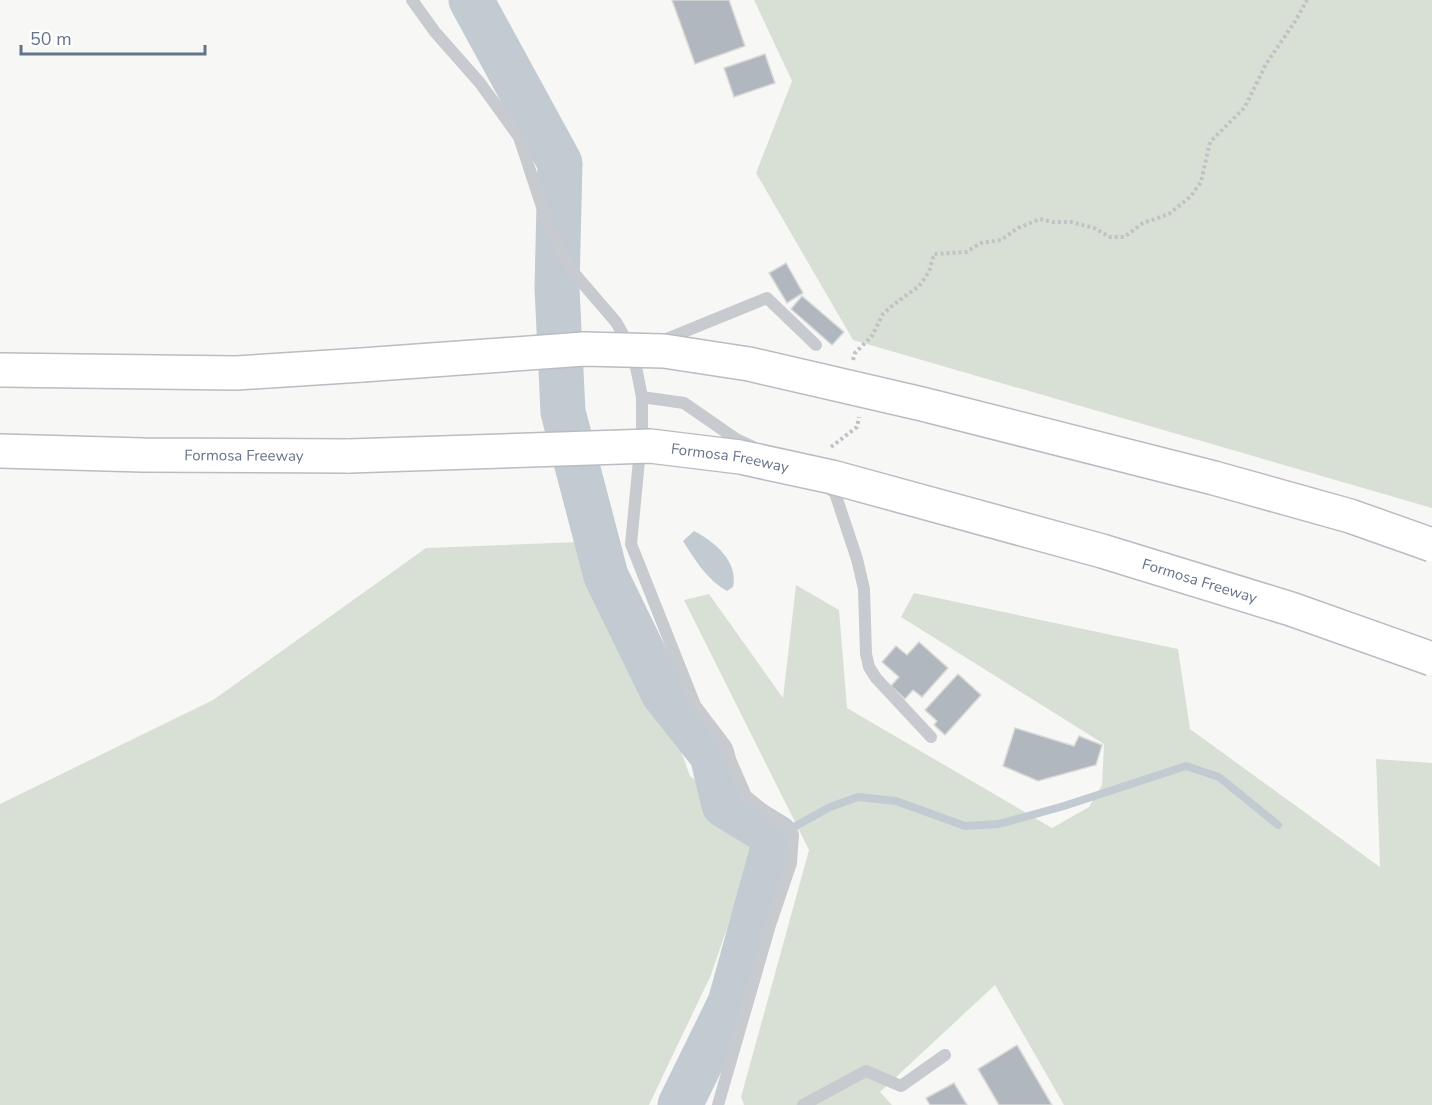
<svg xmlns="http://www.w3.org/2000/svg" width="1432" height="1105" viewBox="0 0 1432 1105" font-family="'Nunito Sans',sans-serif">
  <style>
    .green { fill: #d8e0d6 }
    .water { fill: #c2cbd2 }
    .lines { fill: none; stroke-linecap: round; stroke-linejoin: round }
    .stream { stroke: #c2cbd2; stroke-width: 8 }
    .river { stroke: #c2cbd2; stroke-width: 45 }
    .building { fill: #b0b7be; stroke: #d9dad7; stroke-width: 1.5 }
    .highway-casing { stroke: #b9bcc0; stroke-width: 36 }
    .path { stroke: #c1c2c5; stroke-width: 4; stroke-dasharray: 3 3; stroke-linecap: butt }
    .lane { stroke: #c7cace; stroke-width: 12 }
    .highway { stroke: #fff; stroke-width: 33 }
    .highway-bridge-casing { stroke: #b9bcc0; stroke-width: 36; stroke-linecap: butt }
    .highway-bridge { stroke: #fff; stroke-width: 33 }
    .labels { text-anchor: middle; stroke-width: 6; stroke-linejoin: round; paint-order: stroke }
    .street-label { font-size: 15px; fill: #657388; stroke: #fff }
  </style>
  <rect width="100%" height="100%" fill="#f7f8f5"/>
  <!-- green -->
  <g class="green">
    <path d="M754,0H1432V508L853,340L756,173L792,81Z"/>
    <path d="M605,541L690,776L762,826L711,975L649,1105H0V804L213,700L426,548Z"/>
    <path d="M796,585L839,610L847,708L1052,828L1089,807L1102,785L1104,744L901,617L914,593L1178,649L1190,729L1380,867L1376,759L1432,763V1105H1064L995,985L880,1092L892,1105H744L741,1097L809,850L684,600L709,594L783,698Z"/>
  </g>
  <!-- water -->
  <path class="water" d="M694,531C714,541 739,562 733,587L727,591C707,580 695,560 683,541Z"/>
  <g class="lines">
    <!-- stream -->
    <path class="stream" d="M776,837L830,807L858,797L896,801L965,826L999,824L1064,806L1186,766L1219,777L1278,825"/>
    <!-- river -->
    <path class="river" d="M471,0L560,163L557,288L563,412L606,576L663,693L712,755L724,805L776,837L730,1003L680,1105"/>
  </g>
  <!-- building -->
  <g class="building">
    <path d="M672,0H729L745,46L695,64Z"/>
    <path d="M765,54L775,83L734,97L724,68Z"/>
    <path d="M786,263L803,293L787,303L769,273Z"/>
    <path d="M802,296L844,332L832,345L791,309Z"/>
    <path d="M919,642L948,668L922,697L913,690L905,699L891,686L899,677L882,662L896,646L907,655Z"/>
    <path d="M958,674L981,695L945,735L934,725L937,721L925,710Z"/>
    <path d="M1015,728L1074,746L1079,736L1102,745L1096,765L1038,781L1003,766Z"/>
    <path d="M1017,1045L1052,1105H999L978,1069Z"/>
    <path d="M954,1083L967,1105H930L926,1098Z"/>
  </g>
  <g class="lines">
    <!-- highway casing -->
    <g class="highway-casing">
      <g id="highway">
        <path d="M0,370L236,373L362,365"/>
        <path id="s1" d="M0,451L143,455L349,456"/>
      </g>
    </g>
    <!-- path -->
    <g class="path">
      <path d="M853,360L855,353L872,336L883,314L893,305L919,286L929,272L934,254L966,252L981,243L1001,240L1018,228L1040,219L1053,222H1071L1094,228L1110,237H1124L1143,223L1169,214L1191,196L1201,182L1210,142L1245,107L1266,64L1296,20L1307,0"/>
      <path d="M831,447L857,427L859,417"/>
    </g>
    <!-- lane -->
    <g class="lane">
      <path d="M412,0L435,32L480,83L519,137L550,231L573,272L616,322L633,352L642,397V429L631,544L695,705L722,741L746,796L793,834L791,863L770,925L718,1105"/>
      <path d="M659,342L767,298L816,345"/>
      <path d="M642,397L684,403L736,439L753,447"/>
      <path d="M824,485L835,493L857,559L864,589L866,654L869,667L876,678L931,737"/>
      <path d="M803,1105L866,1071L901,1086L945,1055"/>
    </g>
    <!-- highway -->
    <use href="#highway" class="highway"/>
    <!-- highway-bridge casing -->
    <g class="highway-bridge-casing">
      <g id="highway-bridge">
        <path d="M362,365L584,349L664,351L749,364L922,404L1214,478L1350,516L1432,545"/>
        <path id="s2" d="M349,456L650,446L740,457L832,477L1102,551L1291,609L1432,659"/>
      </g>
    </g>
    <!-- highway-bridge -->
    <use href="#highway-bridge" class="highway-bridge"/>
  </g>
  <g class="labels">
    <!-- street labels -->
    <g class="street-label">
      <text dy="5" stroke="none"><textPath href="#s1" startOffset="244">Formosa Freeway</textPath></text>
      <text dy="5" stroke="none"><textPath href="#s2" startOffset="382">Formosa Freeway</textPath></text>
      <text dy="5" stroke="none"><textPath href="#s2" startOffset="868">Formosa Freeway</textPath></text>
    </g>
  </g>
  <!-- scale -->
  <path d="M21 45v9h184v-9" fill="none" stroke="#657388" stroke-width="3"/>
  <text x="30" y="45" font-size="18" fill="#657388" stroke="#ffffff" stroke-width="4.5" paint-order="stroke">50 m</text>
</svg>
